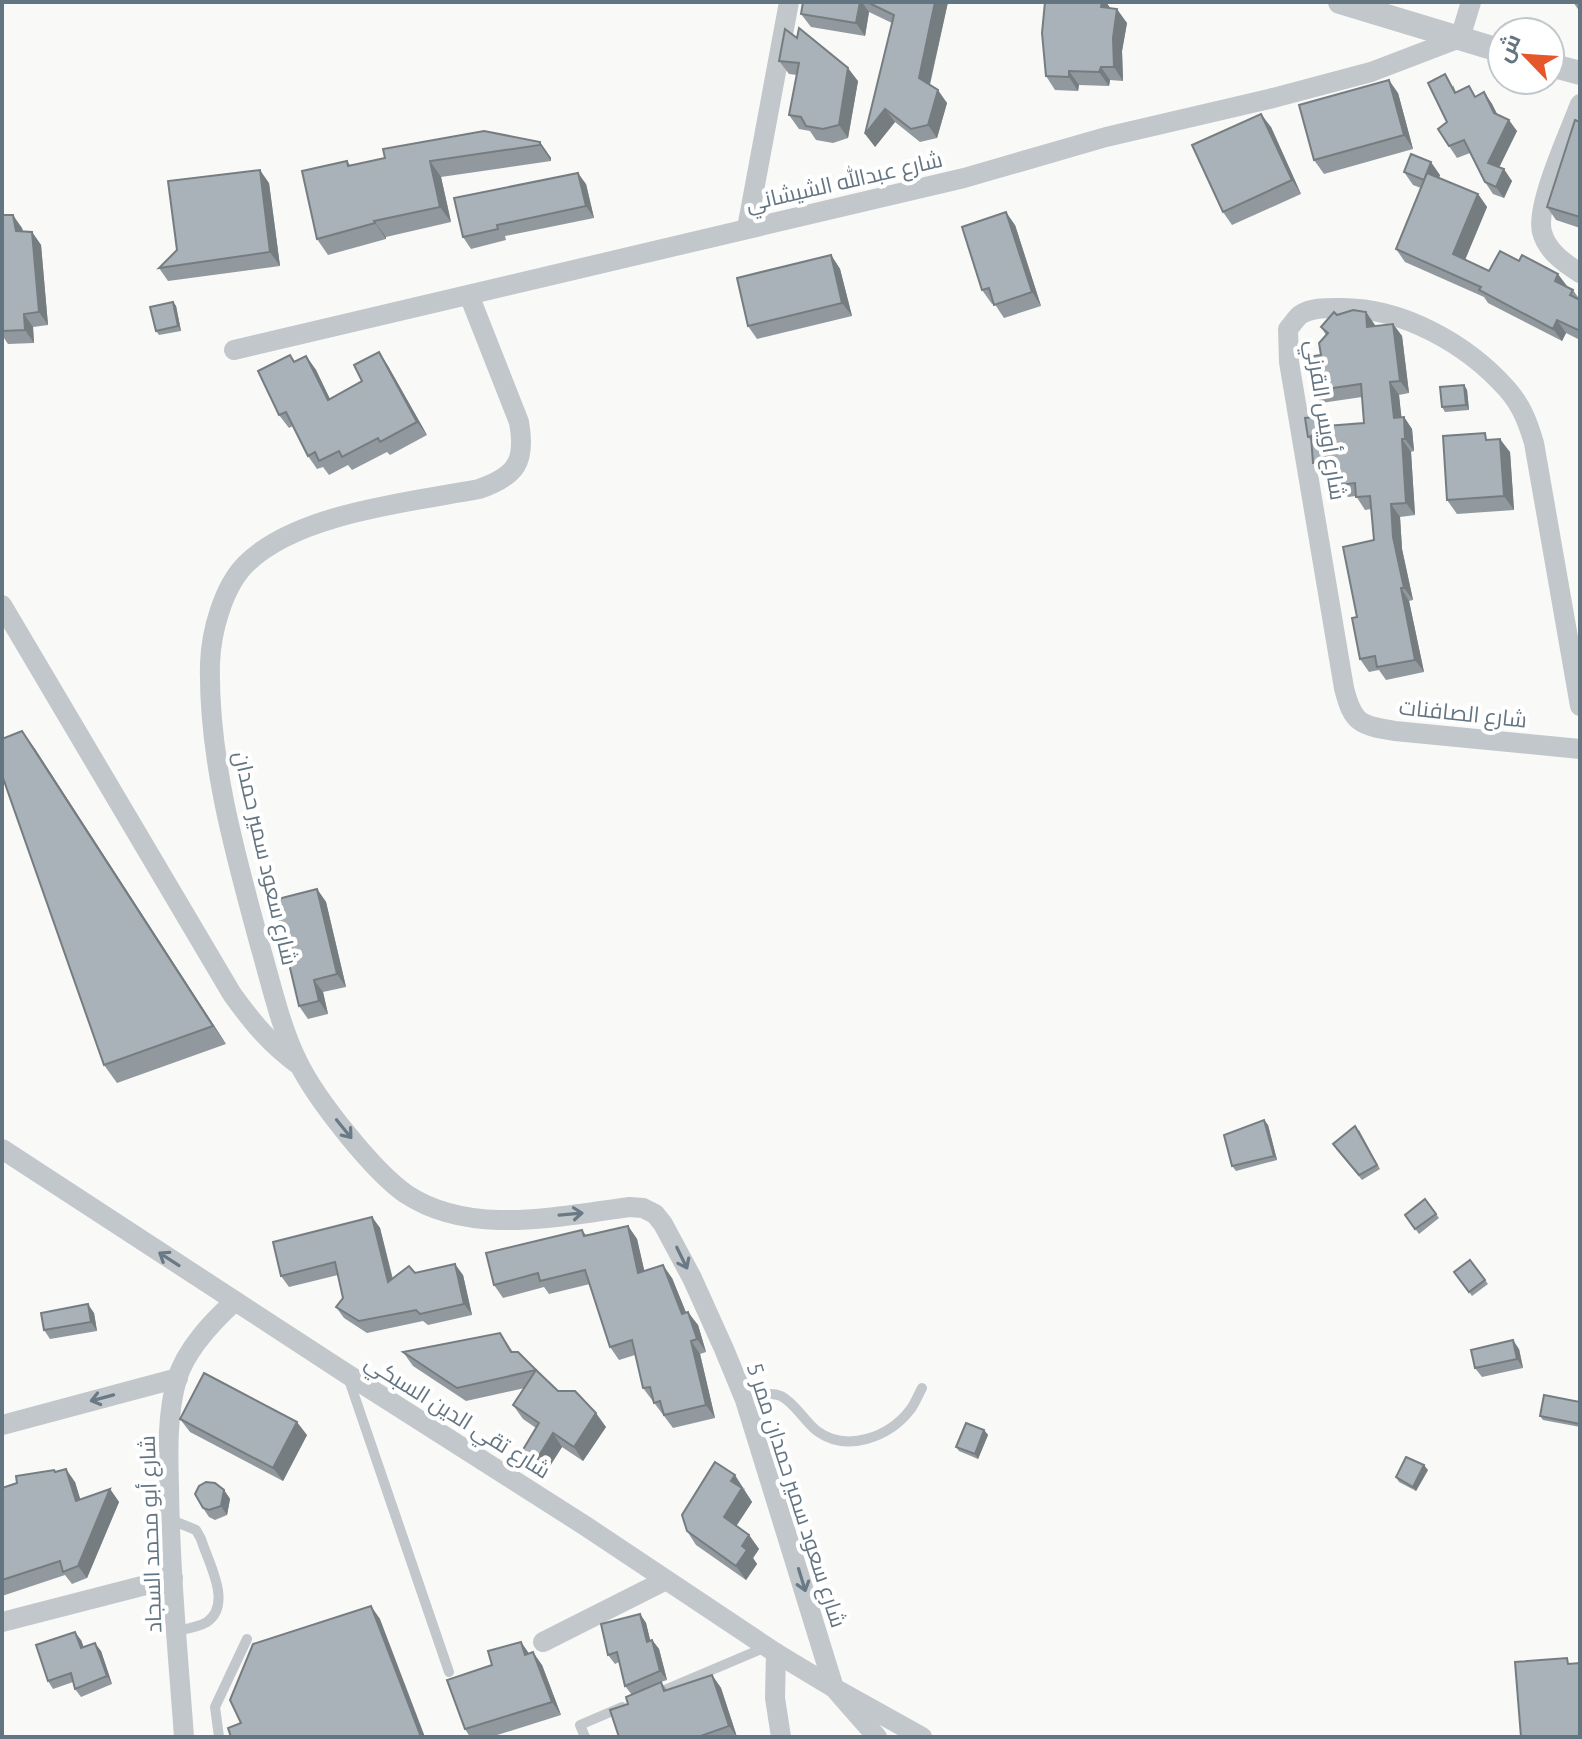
<svg xmlns="http://www.w3.org/2000/svg" width="1582" height="1739" viewBox="0 0 1582 1739" font-family="Ubuntu,Cairo,sans-serif">
  <style>
    .lines { fill: none; stroke-linecap: round; stroke-linejoin: round }
    .service { stroke: #c2c7cb; stroke-width: 10 }
    .minor { stroke: #c2c7cb; stroke-width: 20 }
    .tertiary { stroke: #c2c7cb; stroke-width: 24 }
    .wall { fill: #91999e }
    .shaded-wall { fill: #767d81 }
    .building { fill: #a9b2b8; stroke: #767d81; stroke-width: 2 }
    .oneway { stroke: #697986 }
    .labels { text-anchor: middle; stroke-width: 8; stroke-linejoin: round; paint-order: stroke }
    .street-label { font-size: 22px; fill: #647582; stroke: #fff }
  </style>
  <rect width="100%" height="100%" fill="#f9f9f7"/>
  <g class="lines">
    <!-- service -->
    <g class="service">
      <path d="M349,1380L449,1672"/>
      <path d="M745,1400C757,1396 769,1391 781,1396C795,1403 805,1422 817,1431C847,1453 889,1437 910,1410C915,1404 918,1395 922,1388"/>
      <path d="M169,1519L196,1530L201,1539C208,1562 233,1604 207,1622C199,1627 186,1629 176,1631"/>
      <path d="M655,1694L766,1647"/>
      <path d="M219,1737L215,1707L247,1639"/>
      <path d="M585,1737L580,1725L622,1707"/>
    </g>
    <!-- minor -->
    <g class="minor">
      <path d="M1580,104C1570,131 1535,206 1542,232C1547,251 1564,263 1580,273"/>
      <path d="M747,228L789,2"/>
      <path d="M469,295L519,422C526,461 517,476 479,489C411,502 297,513 246,564C223,587 211,632 210,664C208,760 236,857 261,949C272,987 281,1029 299,1064C317,1100 373,1171 406,1194C471,1237 558,1216 630,1207L643,1208L655,1214L663,1224L692,1278L724,1349L745,1400L834,1688L922,1737"/>
      <path d="M234,350L964,178L1106,137L1269,99L1371,72L1460,38L1471,2"/>
      <path d="M2,605L232,994C252,1022 271,1045 299,1065"/>
      <path d="M1580,706L1534,443C1528,423 1522,406 1507,389C1467,344 1403,308 1342,308C1328,308 1312,307 1300,315C1296,318 1292,325 1288,329L1289,362L1344,688C1353,724 1360,725 1395,731L1580,749"/>
      <path d="M2,1149L347,1374L587,1527L776,1653L834,1688L877,1737"/>
      <path d="M2,1425L178,1378"/>
      <path d="M2,1622L173,1578"/>
      <path d="M543,1642L666,1580"/>
      <path d="M776,1653L775,1698L781,1737"/>
      <path d="M184,1737C178,1654 170,1571 169,1488C168,1453 167,1413 177,1379C186,1349 212,1322 235,1301"/>
    </g>
    <!-- tertiary -->
    <g class="tertiary">
      <path d="M1340,2L1502,51"/>
      <path d="M1550,65L1580,73"/>
    </g>
  </g>
  <!-- wall -->
  <g class="wall">
    <path d="M803,2H948L930,85L947,103L937,138L920,142L895,122L875,147L892,23L869,12L865,36L811,27L801,14Z"/>
    <path d="M1045,2H1106L1110,8L1127,23L1122,51L1123,81L1110,80L1109,86L1079,85L1078,91L1055,90L1046,76Z"/>
    <path d="M1573,2H1580V12Z"/>
    <path d="M797,38L858,81L848,138L833,143L816,140L810,131L799,129L789,115L797,75L789,74L779,61Z"/>
    <path d="M1453,85L1456,92L1476,96L1484,92L1492,104L1497,114L1517,131L1499,167L1512,181L1504,198L1493,194L1485,182L1470,153L1457,158L1449,146L1447,122Z"/>
    <path d="M1398,93L1413,149L1324,174L1314,160Z"/>
    <path d="M1580,122V228L1556,220L1547,207Z"/>
    <path d="M1271,127L1301,194L1232,225L1223,212Z"/>
    <path d="M540,142L551,158V161L441,177L451,222L386,237V239L328,255L317,239L347,161L350,165Z"/>
    <path d="M1404,172L1440,175L1439,178L1478,194L1487,207L1465,260L1489,271L1567,286V287L1573,290L1580,300V340L1566,333L1562,341L1488,303L1484,297L1405,262L1396,249L1421,188L1413,185Z"/>
    <path d="M269,183L280,266L168,281L159,268Z"/>
    <path d="M586,184L594,218L505,236L506,240L471,249L463,237Z"/>
    <path d="M2,215L22,228L23,231L32,232L41,245L48,325L33,327L34,343L8,344L2,335Z"/>
    <path d="M1015,225L1041,306L1004,318L994,303L992,304L982,290Z"/>
    <path d="M831,255L840,269L852,316L757,339L748,326Z"/>
    <path d="M173,302L176,306L181,331L159,335L156,331Z"/>
    <path d="M1366,312L1375,326L1393,324L1402,336L1409,393L1399,395L1401,417H1404L1412,429L1414,451L1411,452L1415,515L1400,517L1402,549L1413,600L1409,601L1424,672L1386,680L1379,670L1369,672L1360,659L1357,617L1374,540L1371,509L1365,510L1356,496L1348,497L1339,485L1338,475L1322,476L1313,463L1312,442L1308,437L1331,426L1364,423L1362,397L1321,403L1312,391L1326,335L1321,327L1337,315Z"/>
    <path d="M379,352L388,366L427,435L390,455L387,452L352,470L348,465L329,475L323,467L317,469L308,456L293,426L289,428L279,415L295,362L306,356L316,370L330,399L362,381Z"/>
    <path d="M1464,385L1467,390L1469,410L1445,412L1442,407Z"/>
    <path d="M1490,439L1510,452L1514,510L1457,514L1447,500Z"/>
    <path d="M22,731L35,749L226,1044L117,1083L104,1065Z"/>
    <path d="M317,889L326,902L346,987L323,992L328,1014L308,1019L299,1006Z"/>
    <path d="M1264,1120L1268,1125L1277,1160L1236,1171L1232,1166Z"/>
    <path d="M1359,1130L1380,1169L1362,1180L1336,1149Z"/>
    <path d="M1425,1199L1439,1218L1419,1234L1405,1215Z"/>
    <path d="M372,1217L380,1228L393,1279L415,1273L463,1275L472,1315L428,1325L423,1321L367,1333L344,1318L336,1307L343,1298L338,1275L289,1287L281,1276Z"/>
    <path d="M628,1226L637,1239L644,1271L672,1278L686,1313L698,1325L706,1352L700,1354L715,1418L673,1428L643,1388L635,1355L619,1360L610,1347L590,1284L549,1294L544,1287L503,1298L494,1285L582,1230L586,1235Z"/>
    <path d="M1470,1260L1488,1284L1472,1296L1454,1272Z"/>
    <path d="M94,1313L97,1331L50,1339L44,1330Z"/>
    <path d="M500,1333L513,1352H518L558,1391L606,1427L583,1461L562,1447L541,1480L527,1471L518,1458L536,1428L523,1419L513,1405L525,1388L466,1401L413,1366L403,1352Z"/>
    <path d="M1519,1349L1523,1368L1482,1377L1475,1368Z"/>
    <path d="M1580,1402V1427L1543,1420L1540,1416Z"/>
    <path d="M180,1419L307,1435L283,1481L190,1432Z"/>
    <path d="M984,1430L988,1435L978,1459L959,1451L956,1447Z"/>
    <path d="M54,1470L56,1472L75,1482L80,1500L110,1489L119,1502L87,1578L72,1584L65,1575L2,1596V1488Z"/>
    <path d="M1428,1470L1416,1491L1399,1482L1396,1477Z"/>
    <path d="M745,1488L744,1490L752,1502L736,1526L749,1535L759,1549L753,1558L757,1564L746,1580L696,1545L687,1531Z"/>
    <path d="M224,1490L230,1499L227,1515L215,1520L209,1517L203,1508Z"/>
    <path d="M640,1614L646,1623L650,1641L652,1640L659,1649L667,1680L661,1682L667,1690L712,1675L721,1688L737,1737H619L628,1704L632,1695L625,1686L619,1662L615,1664L608,1655Z"/>
    <path d="M81,1640L84,1648L101,1651L112,1684L81,1697L75,1689L73,1682L53,1689L48,1681Z"/>
    <path d="M521,1642L529,1654L542,1665L561,1715L491,1737H470L465,1729L492,1665Z"/>
  </g>
  <!-- shaded-wall -->
  <g class="shaded-wall">
    <path d="M860,2H862L869,12L865,36L856,23Z"/>
    <path d="M935,2H948L928,91L919,78Z"/>
    <path d="M1102,2H1106L1113,12L1101,7Z"/>
    <path d="M1117,9L1127,23L1122,51L1123,81L1114,67L1113,38Z"/>
    <path d="M1101,67L1110,80L1109,86L1099,72Z"/>
    <path d="M848,68L858,81L848,138L839,125Z"/>
    <path d="M1069,71L1079,85L1078,91L1069,77Z"/>
    <path d="M1389,80L1398,93L1413,149L1404,135Z"/>
    <path d="M938,90L947,103L937,138L928,125Z"/>
    <path d="M1484,92L1492,104L1502,124L1494,113Z"/>
    <path d="M885,109L895,122L875,147L865,134Z"/>
    <path d="M1261,114L1271,127L1301,194L1292,180Z"/>
    <path d="M1509,120L1517,131L1496,174L1488,163Z"/>
    <path d="M540,142L551,158V161L540,145Z"/>
    <path d="M430,161L441,177L451,222L440,207Z"/>
    <path d="M1431,162L1440,175L1433,193L1424,180Z"/>
    <path d="M1504,169L1512,181L1504,198L1496,187Z"/>
    <path d="M260,170L269,183L280,266L270,252Z"/>
    <path d="M578,173L586,184L594,218L586,206Z"/>
    <path d="M1478,194L1487,207L1462,267L1453,254Z"/>
    <path d="M1006,212L1015,225L1041,306L1032,292Z"/>
    <path d="M13,215L22,228L25,244L16,231Z"/>
    <path d="M374,221L386,237V239L375,223Z"/>
    <path d="M32,232L41,245L48,325L39,312Z"/>
    <path d="M831,255L840,269L852,316L842,303Z"/>
    <path d="M1558,274L1567,286L1564,294L1555,281Z"/>
    <path d="M173,302L176,306L181,331L178,326Z"/>
    <path d="M1366,312L1375,325L1376,339L1367,327Z"/>
    <path d="M24,314L33,327L34,343L25,330Z"/>
    <path d="M1557,320L1566,333L1562,341L1553,329Z"/>
    <path d="M1393,324L1402,336L1409,393L1400,381Z"/>
    <path d="M379,352L388,366L427,435L417,422Z"/>
    <path d="M306,356L316,370L337,414L328,400Z"/>
    <path d="M1390,382L1399,395L1403,430L1394,418Z"/>
    <path d="M1464,385L1467,390L1469,410L1466,405Z"/>
    <path d="M1404,417L1412,429L1414,451L1405,439Z"/>
    <path d="M1402,439L1411,452L1415,515L1406,503Z"/>
    <path d="M1500,439L1510,452L1514,510L1504,496Z"/>
    <path d="M1391,504L1400,517L1402,549L1413,600L1404,588L1393,537Z"/>
    <path d="M1401,588L1409,601L1424,672L1415,660Z"/>
    <path d="M22,731L35,749L226,1044L213,1026Z"/>
    <path d="M317,889L326,902L346,987L337,974Z"/>
    <path d="M314,980L323,992L328,1014L319,1001Z"/>
    <path d="M1264,1120L1268,1125L1277,1160L1274,1156Z"/>
    <path d="M372,1217L380,1228L396,1294L388,1282Z"/>
    <path d="M628,1226L637,1239L648,1286L638,1273Z"/>
    <path d="M455,1264L463,1275L472,1315L464,1304Z"/>
    <path d="M663,1265L672,1278L692,1327L682,1314Z"/>
    <path d="M88,1304L94,1313L97,1331L91,1322Z"/>
    <path d="M688,1312L698,1325L706,1352L697,1339Z"/>
    <path d="M1513,1340L1519,1349L1523,1368L1517,1359Z"/>
    <path d="M691,1341L700,1354L715,1418L706,1405Z"/>
    <path d="M596,1413L606,1427L583,1461L574,1447Z"/>
    <path d="M297,1422L307,1435L283,1481L273,1468Z"/>
    <path d="M984,1430L988,1435L978,1459L975,1454Z"/>
    <path d="M553,1433L562,1447L541,1480L532,1467Z"/>
    <path d="M1424,1465L1428,1470L1416,1491L1413,1487Z"/>
    <path d="M66,1469L75,1482L85,1514L76,1501Z"/>
    <path d="M735,1475L752,1502L733,1531L724,1517L731,1481Z"/>
    <path d="M110,1489L119,1502L87,1578L78,1566Z"/>
    <path d="M224,1490L230,1499L227,1515L221,1506Z"/>
    <path d="M749,1535L759,1549L753,1558L757,1564L746,1580L736,1566L742,1546Z"/>
    <path d="M371,1606L380,1619L425,1737H421Z"/>
    <path d="M640,1614L646,1623L653,1651L647,1642Z"/>
    <path d="M75,1632L81,1640L87,1656L81,1648Z"/>
    <path d="M652,1640L659,1649L667,1680L660,1671Z"/>
    <path d="M521,1642L530,1655H525Z"/>
    <path d="M95,1643L101,1651L112,1684L107,1676Z"/>
    <path d="M533,1652L542,1665L561,1715L552,1702Z"/>
    <path d="M712,1675L721,1688L737,1737L729,1726Z"/>
  </g>
  <!-- building -->
  <g class="building">
    <path d="M803,2H860L856,23L801,14Z"/>
    <path d="M867,2H935L919,78L938,90L928,125L911,129L885,109L865,134L894,15Z"/>
    <path d="M1045,2H1102L1101,7L1117,9L1113,38L1114,67H1101L1099,72L1069,71V77L1046,76L1042,33Z"/>
    <path d="M799,28L848,68L839,125L823,129L806,126L801,117L789,115L799,63L779,61L785,29L797,38Z"/>
    <path d="M1445,74L1455,93L1469,86L1475,97L1484,92L1494,113L1509,120L1488,163L1504,169L1496,187L1485,182L1464,140L1449,146L1438,129L1447,122L1428,83Z"/>
    <path d="M1389,80L1404,135L1314,160L1299,105Z"/>
    <path d="M1261,114L1292,180L1223,212L1192,145Z"/>
    <path d="M1575,120L1580,122V217L1547,207Z"/>
    <path d="M484,131L540,142V145L430,161L440,207L374,221L375,223L317,239L302,171L347,161L348,166L385,158L383,149Z"/>
    <path d="M1411,154L1431,162L1424,180L1404,172Z"/>
    <path d="M260,170L270,252L159,268L177,250L168,181Z"/>
    <path d="M578,173L586,206L497,225L498,229L463,237L454,198Z"/>
    <path d="M1427,173L1478,194L1453,254L1489,271L1500,251L1519,261L1522,255L1558,274L1555,281L1573,290L1570,295L1580,300V331L1557,320L1553,329L1479,290L1481,287L1396,249Z"/>
    <path d="M1006,212L1032,292L994,305L989,288L982,290L962,227Z"/>
    <path d="M2,215H13L16,231L32,232L39,312L24,314L25,330L2,331Z"/>
    <path d="M831,255L842,303L748,326L737,278Z"/>
    <path d="M173,302L178,326L156,331L150,307Z"/>
    <path d="M1353,310L1366,312L1367,327L1393,324L1400,381L1390,382L1394,418L1404,417L1405,439H1402L1406,503L1391,504L1393,537L1404,588H1401L1415,660L1377,667L1375,656L1360,659L1352,618L1357,617L1343,547L1374,540L1370,496L1356,497L1355,483L1339,485L1337,462L1313,463L1311,436L1308,437L1305,418L1325,416L1326,426L1364,423L1361,384L1312,391L1307,357L1321,355L1319,343L1328,333L1321,327L1334,312L1337,315Z"/>
    <path d="M379,352L417,422L380,442L378,438L342,457L339,451L319,461L315,452L308,456L286,412L279,415L258,371L290,355L294,362L306,356L328,400L362,381L354,365Z"/>
    <path d="M1464,385L1466,405L1442,407L1440,387Z"/>
    <path d="M1485,433L1486,440L1500,439L1504,496L1447,500L1443,436Z"/>
    <path d="M22,731L213,1026L104,1065L2,775V739Z"/>
    <path d="M317,889L337,974L314,980L319,1001L299,1006L274,900Z"/>
    <path d="M1264,1120L1274,1156L1232,1166L1224,1135Z"/>
    <path d="M1355,1126L1377,1165L1359,1175L1333,1144Z"/>
    <path d="M1425,1199L1436,1214L1415,1229L1405,1215Z"/>
    <path d="M372,1217L388,1282L409,1266L415,1273L455,1264L464,1304L420,1314L416,1310L359,1321L336,1307L343,1298L335,1262L281,1276L273,1242Z"/>
    <path d="M628,1226L638,1273L663,1265L682,1314L688,1312L697,1339L691,1341L706,1405L664,1415L660,1401L654,1403L650,1387L643,1388L632,1340L610,1347L585,1270L540,1281L538,1273L494,1285L486,1253L582,1230L584,1236Z"/>
    <path d="M1470,1260L1485,1280L1469,1292L1454,1272Z"/>
    <path d="M88,1304L91,1322L44,1330L41,1313Z"/>
    <path d="M500,1333L511,1352H518L536,1370L457,1388L403,1352Z"/>
    <path d="M1513,1340L1517,1359L1475,1368L1471,1350Z"/>
    <path d="M536,1370L558,1391H575L596,1413L574,1447L553,1433L532,1467L518,1458L539,1423L513,1405Z"/>
    <path d="M204,1373L297,1422L273,1468L180,1419Z"/>
    <path d="M1544,1395L1580,1402V1424L1540,1416Z"/>
    <path d="M966,1423L984,1430L975,1454L956,1447Z"/>
    <path d="M1406,1457L1424,1465L1413,1487L1396,1477Z"/>
    <path d="M715,1462L735,1475L731,1481L742,1488L724,1517L749,1535L742,1546L747,1550L736,1566L687,1531L682,1515Z"/>
    <path d="M66,1469L76,1501L110,1489L78,1566L63,1572L60,1561L2,1580V1488L17,1483L16,1476L54,1470L55,1472Z"/>
    <path d="M206,1482L215,1483L224,1490L221,1506L209,1510L203,1508L195,1494L199,1486Z"/>
    <path d="M371,1606L421,1737H231L228,1728L241,1723L230,1700L253,1644Z"/>
    <path d="M640,1614L647,1642L652,1640L660,1671L625,1686L617,1652L608,1655L601,1624Z"/>
    <path d="M75,1632L81,1648L95,1643L107,1676L75,1689L71,1673L48,1681L36,1645Z"/>
    <path d="M521,1642L525,1655L533,1652L552,1702L465,1729L447,1680L492,1665L488,1651Z"/>
    <path d="M1567,1658L1568,1664L1580,1663V1737H1521L1515,1662Z"/>
    <path d="M712,1675L729,1726L698,1737H619L610,1710L628,1704L626,1697L661,1682L664,1691Z"/>
  </g>
  <!-- one-way arrows -->
  <defs><path id="oneway-shaft" d="M-6 0H5M1.5-3L5.5 0L1.5 3" fill="none" stroke-width="1.6" stroke-linecap="round" stroke-linejoin="round" transform="scale(2)"/></defs>
  <g class="oneway">
    <use href="#oneway-shaft" transform="translate(344 1129) rotate(51)"/>
    <use href="#oneway-shaft" transform="translate(571 1214) rotate(-5)"/>
    <use href="#oneway-shaft" transform="translate(682 1258) rotate(64)"/>
    <use href="#oneway-shaft" transform="translate(169 1259) rotate(-147)"/>
    <use href="#oneway-shaft" transform="translate(102 1398) rotate(165)"/>
    <use href="#oneway-shaft" transform="translate(802 1580) rotate(73)"/>
  </g>
  <g class="labels">
    <!-- street labels -->
    <g class="street-label">
      <text transform="translate(844 181) rotate(-13)" y="8">شارع عبدالله الشيشاني</text>
      <text transform="translate(1326 420) rotate(81)" y="8">شارع أويس القرني</text>
      <text transform="translate(1463 713) rotate(6)" y="8">شارع الصافنات</text>
      <text transform="translate(266 858) rotate(77)" y="8">شارع سعود سمير حمدان</text>
      <text transform="translate(458 1416) rotate(32)" y="8">شارع تقي الدين السبكي</text>
      <text transform="translate(797 1495) rotate(72)" y="8">شارع سعود سمير حمدان ممر 5</text>
      <text transform="translate(150 1534) rotate(-92)" y="8">شارع أبو محمد السجاد</text>
    </g>
  </g>
  <!-- border -->
  <rect width="1582" height="1739" fill="none" stroke="#647582" stroke-width="8"/>
  <!-- north arrow -->
  <g transform="translate(1526 56) rotate(295)"><circle r="38" fill="#ffffff" stroke="#c1c8cd" stroke-width="2"/>
  <path d="M0-6L14 30L0 20L-14 30Z" fill="#e5562b"/>
  <text y="-12" font-size="22" font-weight="bold" text-anchor="middle" fill="#647582">ش</text>
  </g>
</svg>
